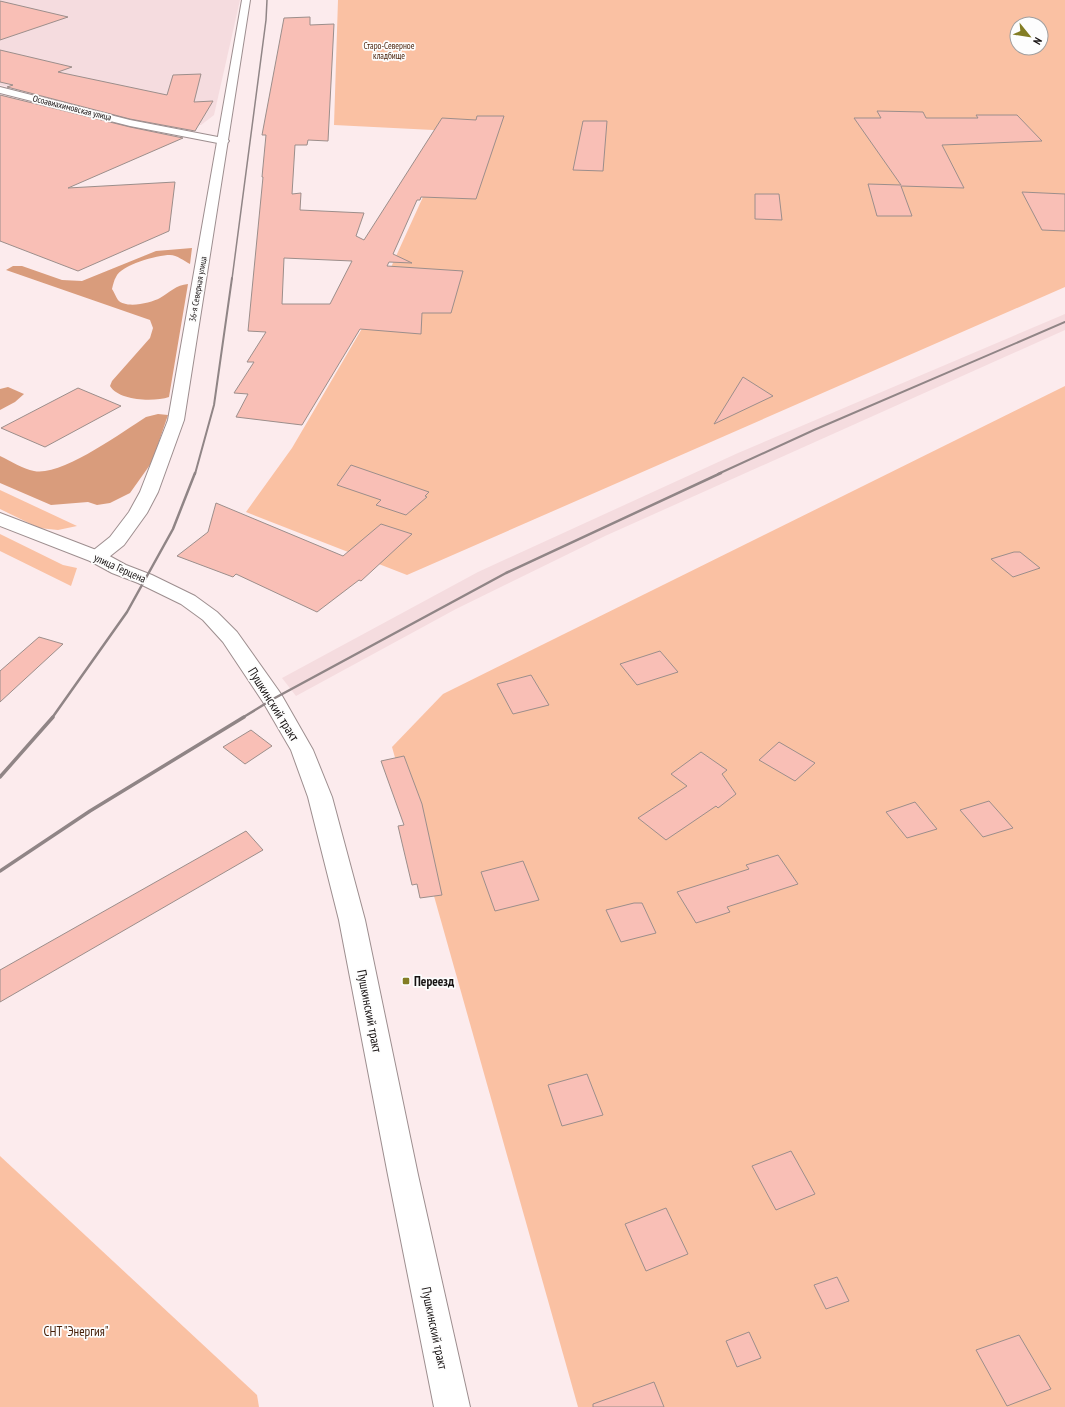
<svg xmlns="http://www.w3.org/2000/svg" width="1065" height="1407" viewBox="0 0 1065 1407" font-family="'PT Sans Narrow',sans-serif">
  <style>
    .built { fill: #f5dcdf }
    .green { fill: #fac1a3; fill-rule: evenodd }
    .forest { fill: #d99c7c }
    .building { fill: #f9bfb6; stroke: #9c8e8b; fill-rule: evenodd }
    .lines { fill: none; stroke-linecap: round; stroke-linejoin: round }
    .minor-casing { stroke: #9d8e8f; stroke-width: 2 }
    .secondary-casing { stroke: #9d8e8f; stroke-width: 2 }
    .primary-casing { stroke: #9d8e8f; stroke-width: 2 }
    .minor { fill: #fff; fill-rule: evenodd }
    .secondary { fill: #fff; fill-rule: evenodd }
    .primary { fill: #fff; fill-rule: evenodd }
    .rail-far3 { stroke: #908586; stroke-width: 1.5 }
    .rail-far2 { stroke: #908586; stroke-width: 2 }
    .rail-far1 { stroke: #908586; stroke-width: 2.5 }
    .rail { stroke: #908586; stroke-width: 3.5 }
    .poi-dot { fill: #837d24; stroke: #fdfdfd; stroke-width: 1.5 }
    .labels { text-anchor: middle; stroke-width: 3.5; stroke-linejoin: round; paint-order: stroke }
    .far-park-label { font-size: 9px; fill: #461e06; stroke: #fdfdfd }
    .far-street-label { font-size: 9px; fill: #171212; stroke: #fdfdfd }
    .street-label { font-size: 11px; fill: #171212; stroke: #fdfdfd }
    .near-street-label { font-size: 13px; fill: #171212; stroke: #fdfdfd }
    .near-poi-label { font-size: 13px; font-weight: bold; fill: #171212; stroke: #fdfdfd; text-anchor: start }
    .near-park-label { font-size: 13px; fill: #461e06; stroke: #fdfdfd }
  </style>
  <rect width="100%" height="100%" fill="#fcebed"/>
  <!-- built -->
  <g class="built">
    <path d="M0,0H240L214,115L201,125H166L0,85Z"/>
    <path d="M1065,314V330L605,536L456,609L296,696L282,678L478,572L738,453Z"/>
  </g>
  <!-- green -->
  <g class="green">
    <path d="M338,0H1065V287L407,575L246,512L292,448L367,320L453,131L334,125ZM1017,24H1041V48H1017Z"/>
    <path d="M1065,386V1407H578L392,747L443,694Z"/>
    <path d="M0,490L77,526L58,530L39,528L0,509Z"/>
    <path d="M0,534L63,565L77,568L71,586L0,551Z"/>
    <path d="M0,1156L257,1395L259,1407H0Z"/>
  </g>
  <!-- forest -->
  <g class="forest">
    <path d="M192,248L190,264C184,261 177,255 170,255C157,255 121,265 116,277C114,280 113,285 112,289C114,292 116,297 118,300C126,309 151,303 160,298C170,292 176,285 188,284L169,397C154,402 119,401 110,386L112,381L150,338L153,328L150,320L6,270L13,266H22L62,280L82,281L156,251Z"/>
    <path d="M8,387L24,394L15,402L0,410V389Z"/>
    <path d="M158,414L168,415L152,462L130,493L110,503L97,505L88,502L51,505L0,483V456C11,461 23,469 34,471C61,477 122,432 146,417Z"/>
  </g>
  <!-- building -->
  <g class="building">
    <path d="M0,1L68,17L0,40Z"/>
    <path d="M310,17V25L334,24L328,141L308,140L307,145H295L292,194L301,193L300,210L364,213L356,236L364,240L442,118L476,120L477,116H504L476,199L421,197L420,200H417L393,254L412,263L389,262L387,266L463,271L451,313H422L421,334L360,329L302,425L236,417L248,394L234,393L254,362H247L266,332L248,331L263,177H262L266,135H262L284,18ZM284,258L352,261L330,304H282Z"/>
    <path d="M0,50L72,67L58,72L167,95L173,75L201,74L194,102L213,101L195,131L130,119L7,87L13,85L0,82Z"/>
    <path d="M0,95L130,127L183,138L68,188L175,182L169,231L78,271L0,241Z"/>
    <path d="M877,111L923,112L926,118H978L976,115H1017L1042,141L942,145L964,188L901,186L912,216H877L868,184L901,185L854,118H881Z"/>
    <path d="M583,121H607L603,171L573,170Z"/>
    <path d="M1022,192L1065,194V231L1042,230Z"/>
    <path d="M755,194H779L782,220L755,219Z"/>
    <path d="M743,377L773,396L714,424Z"/>
    <path d="M78,388L121,406L45,447L1,428Z"/>
    <path d="M351,465L429,492L425,496L427,497L406,515L376,505L381,500L337,485Z"/>
    <path d="M216,503L343,556L381,524L412,534L361,581L359,580L317,612L236,574L233,577L177,556L208,532Z"/>
    <path d="M1014,552H1020L1040,568L1013,577L991,559Z"/>
    <path d="M39,637L63,644L0,702V671Z"/>
    <path d="M660,651L678,672L637,685L620,664Z"/>
    <path d="M531,675L549,705L513,714L497,684Z"/>
    <path d="M251,730L272,746L245,764L223,747Z"/>
    <path d="M779,742L815,763L795,781L759,760Z"/>
    <path d="M701,752L727,770L722,774L736,794L718,808L716,806L666,840L638,818L687,786L671,774Z"/>
    <path d="M404,756L422,804L442,895L420,898L417,884L412,885L398,826L404,825L381,761Z"/>
    <path d="M989,801L1013,828L983,837L960,810Z"/>
    <path d="M915,802L937,829L907,838L886,812Z"/>
    <path d="M246,831L263,850L0,1002V970Z"/>
    <path d="M778,855L798,884L727,907L730,912L696,923L677,892L749,869L746,865Z"/>
    <path d="M523,861L539,900L495,911L481,872Z"/>
    <path d="M634,903H642L656,933L621,942L606,910Z"/>
    <path d="M587,1074L603,1115L562,1126L548,1085Z"/>
    <path d="M791,1151L815,1194L776,1210L752,1166Z"/>
    <path d="M666,1208L688,1254L646,1271L625,1224Z"/>
    <path d="M837,1277L849,1301L826,1309L814,1285Z"/>
    <path d="M749,1332L761,1358L737,1367L726,1341Z"/>
    <path d="M1019,1335L1051,1389L1007,1406L976,1350Z"/>
    <path d="M654,1382L664,1407H593V1404Z"/>
  </g>
  <g class="lines">
    <!-- minor casing -->
    <g class="minor-casing">
      <path id="minor" d="M0,87L130,120L223,138L227,139L229,141L227,143L223,144L130,126L0,93Z"/>
    </g>
    <!-- secondary casing -->
    <g class="secondary-casing">
      <path id="secondary" d="M242,0H250L184,420L158,492L147,513L124,545L104,561L97,563L90,561L87,557L90,553L110,537L129,512L140,492L168,420Z"/>
    </g>
    <!-- primary casing -->
    <g class="primary-casing">
      <path id="primary" d="M0,513L104,553L126,565L152,575L195,596L217,612L237,632L281,694L313,750L332,797L365,920L418,1175L470,1407H434L388,1175L339,920L308,797L291,750L263,702L223,642L203,620L181,604L138,583L112,573L90,561L0,526Z"/>
    </g>
    <!-- minor -->
    <use href="#minor" class="minor"/>
    <!-- secondary -->
    <use href="#secondary" class="secondary"/>
    <!-- primary -->
    <use href="#primary" class="primary"/>
    <!-- rail-far3 -->
    <path class="rail-far3" d="M232,279L266,20L267,0"/>
    <!-- rail-far2 -->
    <g class="rail-far2">
      <path d="M195,474L214,405L232,278"/>
      <path d="M718,474L814,430L1065,322"/>
    </g>
    <!-- rail-far1 -->
    <g class="rail-far1">
      <path d="M52,718L127,612L173,529L195,473"/>
      <path d="M242,718L273,699L506,573L721,473"/>
    </g>
    <!-- rail -->
    <g class="rail">
      <path d="M0,777L53,717"/>
      <path d="M0,871L90,811L244,717"/>
    </g>
  </g>
  <!-- markers -->
  <rect class="poi-dot" x="402" y="977" width="8" height="8" rx="2"/>
  <g class="labels">
    <!-- far-park labels -->
    <g class="far-park-label">
      <text x="389" y="49">Старо-Северное<tspan x="389" dy="10">кладбище</tspan></text>
    </g>
    <!-- far-street labels -->
    <g class="far-street-label">
      <text transform="translate(72 108) rotate(14)" y="3">Осоавиахимовская улица</text>
      <text transform="translate(198 289) rotate(-80)" y="3">36-я Северная улица</text>
    </g>
    <!-- street labels -->
    <g class="street-label">
      <text transform="translate(120 568) rotate(24)" y="4">улица Герцена</text>
    </g>
    <!-- near-street labels -->
    <g class="near-street-label">
      <text transform="translate(274 704) rotate(58)" y="5">Пушкинский тракт</text>
      <text transform="translate(370 1011) rotate(79)" y="5">Пушкинский тракт</text>
      <text transform="translate(435 1328) rotate(78)" y="5">Пушкинский тракт</text>
    </g>
    <!-- near-poi labels -->
    <g class="near-poi-label">
      <text x="414" y="986">Переезд</text>
    </g>
    <!-- near-park labels -->
    <g class="near-park-label">
      <text x="76" y="1336">СНТ "Энергия"</text>
    </g>
  </g>
  <!-- north arrow -->
  <g transform="translate(1029 36) rotate(120)"><circle r="19" fill="#fdfdfd" stroke="#a19f9f"/>
  <path d="M0-3L7 15L0 10L-7 15Z" fill="#837d24"/>
  <text y="-6" font-size="11" font-weight="bold" text-anchor="middle" fill="#171212">N</text>
  </g>
</svg>
